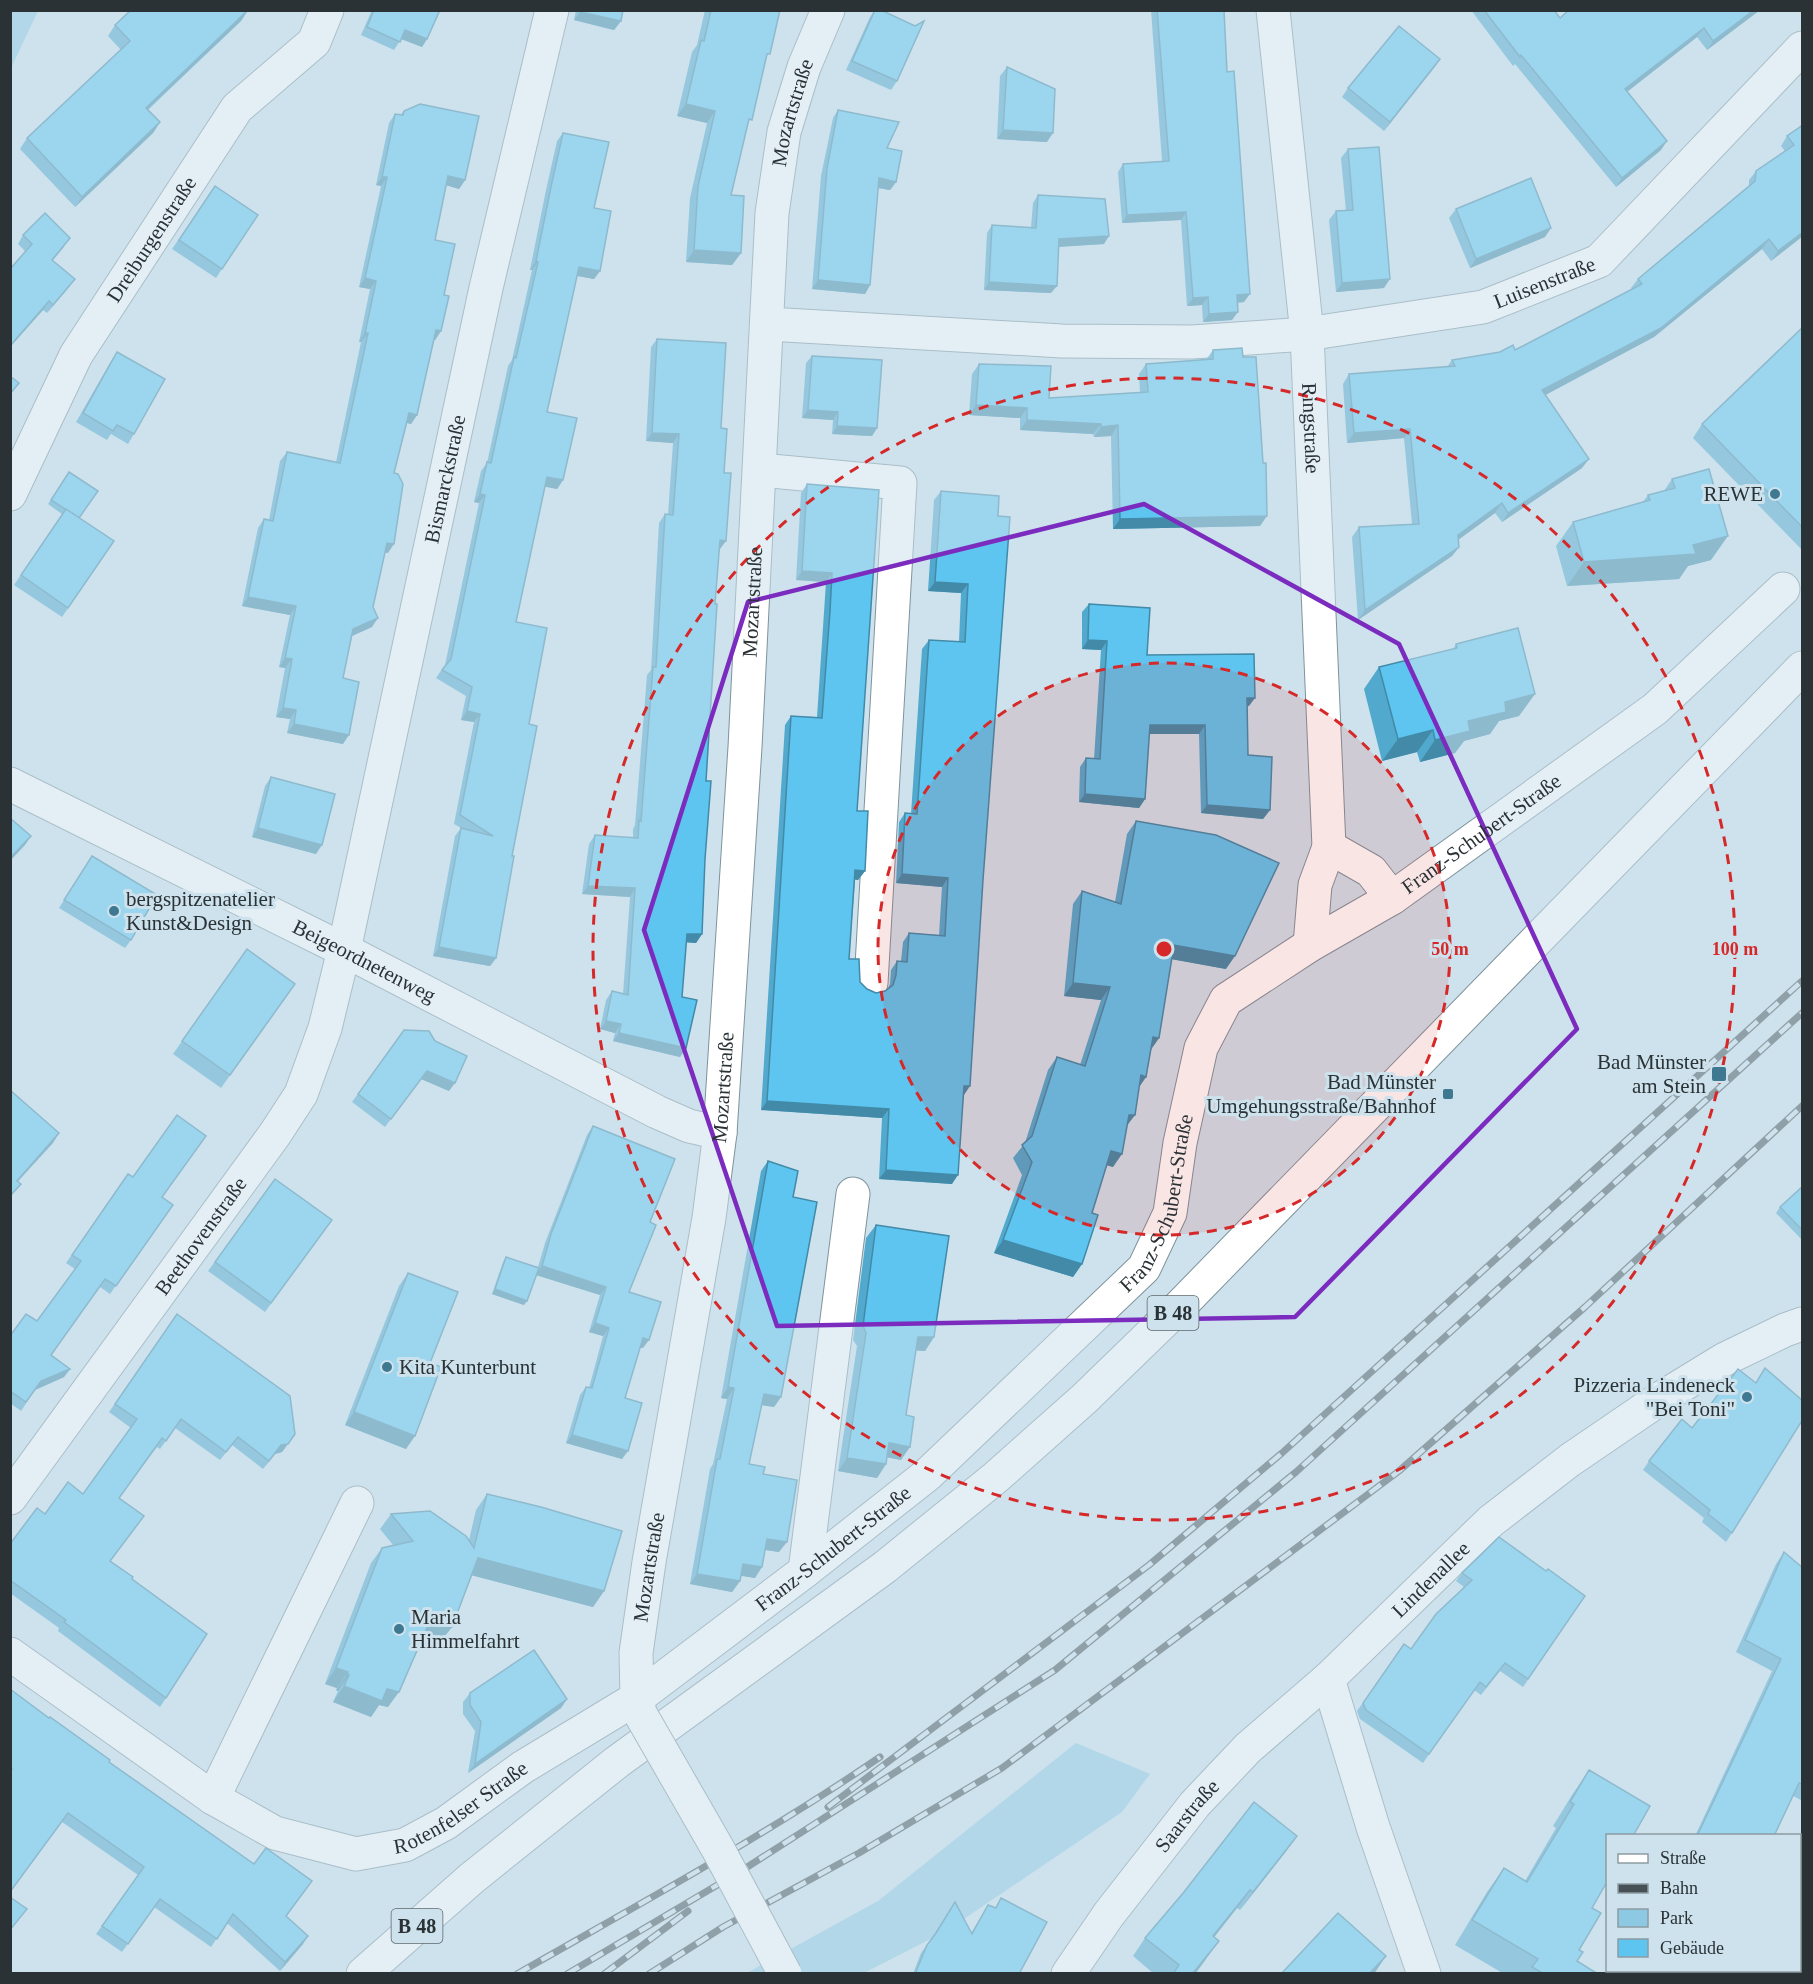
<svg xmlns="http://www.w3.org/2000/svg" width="1813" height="1984" viewBox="0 0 1813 1984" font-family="'Times New Roman',serif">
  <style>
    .green { fill: #8ec9e3 }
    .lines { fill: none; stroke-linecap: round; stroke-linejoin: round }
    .minor-casing { stroke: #7f939c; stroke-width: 35 }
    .major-casing { stroke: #7f939c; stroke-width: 35 }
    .minor { stroke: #fff; stroke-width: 33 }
    .major { stroke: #fff; stroke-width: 33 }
    .rail-casing { stroke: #465055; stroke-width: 7 }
    .rail { stroke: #cde2ec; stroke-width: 4.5; stroke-dasharray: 14; stroke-linecap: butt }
    .minor-bridge-casing { stroke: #7f939c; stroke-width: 35; stroke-linecap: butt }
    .minor-bridge { stroke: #fff; stroke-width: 33 }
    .wall { fill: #51a9ce }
    .shaded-wall { fill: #428aa8 }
    .building { fill: #5ec5f0; stroke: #428aa8; stroke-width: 1.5 }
    .marked { fill: none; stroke: #7b2cbf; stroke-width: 4.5; stroke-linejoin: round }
    .ring { fill: none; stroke: #d62828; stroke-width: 3; stroke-dasharray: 10 8 }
    .poi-dot { fill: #3e7891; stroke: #cde2ec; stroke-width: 2 }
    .labels { text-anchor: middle; stroke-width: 6; stroke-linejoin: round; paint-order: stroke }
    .shield { fill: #cde2ec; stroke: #5b676d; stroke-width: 1.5 }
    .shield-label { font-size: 20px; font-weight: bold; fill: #2a3236 }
    .street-label { font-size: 21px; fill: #2a3236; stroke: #cde2ec }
    .poi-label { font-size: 21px; fill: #2a3236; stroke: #cde2ec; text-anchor: end }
    .centre { fill: #d62828; stroke: #cde2ec; stroke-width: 3 }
    .ring-label { font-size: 18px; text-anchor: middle; font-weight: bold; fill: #d62828; stroke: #cde2ec; stroke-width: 6; stroke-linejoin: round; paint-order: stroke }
  </style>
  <rect width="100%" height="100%" fill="#cde2ec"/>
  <!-- green -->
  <g class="green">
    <path d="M11,10L38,11L11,68L10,11Z"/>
    <path d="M1076,1743L1150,1774L1122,1812L946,1931L864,1973L745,1974L878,1901Z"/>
  </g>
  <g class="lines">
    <!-- minor casing -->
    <g class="minor-casing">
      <g id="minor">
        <path id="s1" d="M1273,10L1307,334L1329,847"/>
        <path id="s2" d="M768,324L1062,341L1192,342L1307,334L1483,307L1599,261L1802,48"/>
        <path d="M760,470L900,483L871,983"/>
        <path id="s3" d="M10,494L76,355L237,108L314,42L327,10"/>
        <path id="s4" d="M10,784L344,950L657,1112L689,1126L720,1133"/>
        <path d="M1310,945L1315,885L1329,847L1371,871L1392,898"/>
        <path id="s5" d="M10,1498L275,1134L301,1094L325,1028L344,950L486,288L552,10"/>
        <path d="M805,1571L853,1194"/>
        <path id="s6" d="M10,1654L213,1798L275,1833L356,1854L405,1845L446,1823L523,1767L637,1698L805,1571L927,1475L1144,1268L1170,1213L1180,1143L1201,1048L1226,1000L1310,945L1392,898L1655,709L1783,589"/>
        <path d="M1328,1679L1373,1827L1424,1974"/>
        <path id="s7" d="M640,1713L637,1698L636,1653L649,1562L709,1218L720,1133L745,747L772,213L784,132L804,67L828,10"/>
        <path d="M213,1798L357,1503"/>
        <path id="s8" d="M1068,1974L1109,1914L1195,1804L1248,1748L1328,1679L1491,1521L1570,1460L1658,1400L1725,1359L1785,1330L1802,1324"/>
      </g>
    </g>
    <!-- major casing -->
    <g class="major-casing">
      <path id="major" d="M363,1974L472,1878L617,1762L885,1567L995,1478L1084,1399L1182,1304L1802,668"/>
    </g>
    <!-- minor -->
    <use href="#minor" class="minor"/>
    <!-- major -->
    <use href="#major" class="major"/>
    <!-- rail casing -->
    <g class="rail-casing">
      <g id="rail">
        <path d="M828,1807L1149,1565L1282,1453L1802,981"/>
        <path d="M517,1974C639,1904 763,1837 880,1757"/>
        <path d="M567,1974L741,1871L1055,1670L1296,1472L1802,1013"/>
        <path d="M604,1974L688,1911"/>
        <path d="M649,1974L723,1927L859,1853L1002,1768L1399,1471L1585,1307L1802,1106"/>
      </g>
    </g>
    <!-- rail -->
    <use href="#rail" class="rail"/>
    <!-- minor-bridge casing -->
    <g class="minor-bridge-casing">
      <path id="minor-bridge" d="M641,1715L718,1849L785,1974"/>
    </g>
    <!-- minor-bridge -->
    <use href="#minor-bridge" class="minor-bridge"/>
  </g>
  <!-- wall -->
  <g class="wall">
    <path d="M248,10L241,21L148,110L160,122L153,133L75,207L20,149L27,138L121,50L108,36L115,25Z"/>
    <path d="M372,10H440L427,39L422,47L401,39L394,50L361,35Z"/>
    <path d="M576,10H623L621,21L614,30L574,20Z"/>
    <path d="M705,10H780L747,127L731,195L741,253L732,265L686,262L690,198L707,123L677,116L692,52L697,45Z"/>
    <path d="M875,10H881L897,81L891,90L846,70L870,17Z"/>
    <path d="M1151,10H1224L1227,72L1244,302L1237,303L1232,320L1203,322L1202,305L1187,306L1181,220L1122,223L1118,172L1123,164L1162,161Z"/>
    <path d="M1471,10H1554L1560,18L1760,10L1707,50L1697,37L1627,92L1661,150L1616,187L1515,64L1513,66Z"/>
    <path d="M1440,59L1384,131L1342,97L1348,88Z"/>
    <path d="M1007,67L1047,142L997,139L1000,76Z"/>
    <path d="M838,110L887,148L896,182L890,190L878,188L870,285L865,294L812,289L821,176L833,118Z"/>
    <path d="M404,111L465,180L459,189L446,185L435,240L444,295L441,331L435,340H434L417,415L411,424L407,423L394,473L388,553L385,552L373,607L372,627L352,636L343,678V744L287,733L290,719L276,717L285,668L279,667L290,615L242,606L258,528L264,519L269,520L280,461L287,452L336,462L361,342H359L370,289L359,287L381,186L376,185L389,123L395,114H401Z"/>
    <path d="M1803,125V236L1771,261L1762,249L1654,337L1545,395L1582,468L1502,522L1495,513L1458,540L1459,547L1452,556L1358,620L1352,537L1359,527L1412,524L1404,438L1347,443L1343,384L1349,374L1447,367L1452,360L1515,350L1632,290L1631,288L1638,279L1749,186V180L1756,171L1785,151L1781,146L1787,136Z"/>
    <path d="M563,133L594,208L600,271L594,279L577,276L547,412L563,480L557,489L545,486L516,622L529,724L512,856L496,958L490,966L433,956L455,836L461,828L454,824L474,722L461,720L466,696L436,678L445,665L479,503L474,502L481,471L487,463L508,366L512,360L532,270H530L546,190L557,141Z"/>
    <path d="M1348,149L1384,288L1336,292L1329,220L1336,211H1346L1341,158Z"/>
    <path d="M215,186L258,215L216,278L172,249Z"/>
    <path d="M1038,195L1104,244L1059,247L1051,293L984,290L987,233L992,225L1031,227L1033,203Z"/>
    <path d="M1456,209L1545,237L1470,268L1449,218Z"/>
    <path d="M23,235L64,247L53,260L69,287L47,313L43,310L10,347V269L26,252L18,244Z"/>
    <path d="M1803,327V551L1693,438L1702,424Z"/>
    <path d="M657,339L721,428L724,473L726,541L719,549L715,604L706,781L702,934L696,943L686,942L682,997L686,1048L680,1057L613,1041L615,1033L600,1029L606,1000L612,991L623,994L630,897L582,894L589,844L595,835L633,838V829L635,825L647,675L651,670L659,523L665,514L668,515L673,443L646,441L651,347Z"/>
    <path d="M1213,350L1260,526L1113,529L1111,436L1094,437L1093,434L1020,430V418L969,415L972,374L979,364L1049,398L1140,392L1139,374L1146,364L1206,360Z"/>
    <path d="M117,352L134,434L128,444L111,434L107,440L76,422L111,361Z"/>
    <path d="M812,356L877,428L872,436L832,434L833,420L802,418L806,363Z"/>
    <path d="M69,472L79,518L114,541L62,617L14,585L62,514L48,504Z"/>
    <path d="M1672,479L1711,560L1688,566L1679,579L1567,586L1556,546L1573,522L1643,502L1648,495L1664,491Z"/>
    <path d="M807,484L879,490L857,811L865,871L858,880L855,879L849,959L860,982L867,989L876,993L885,991L888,988L890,984L891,970L897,961H901L903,942L909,933L939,935L942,887L896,883L899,822L905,813L911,814L922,649L929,640L959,642L961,593L928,591L934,500L941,491L999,496L964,1095L952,1184L879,1179L882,1118L761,1110L785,725L791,716L817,717L826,582L796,580L801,493Z"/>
    <path d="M1089,604L1147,655L1249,706H1247L1248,755L1270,810L1263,819L1201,813L1199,734H1149L1145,799L1139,808L1079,802L1080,767L1086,758L1094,759L1101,650L1082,649V612Z"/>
    <path d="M1456,644L1519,716L1499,721L1490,734L1464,741L1455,753L1420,762L1417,752L1382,761L1364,689L1379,667L1453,649Z"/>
    <path d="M271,777L316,854L252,837L265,786Z"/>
    <path d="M1136,821L1226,969L1172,959L1159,1038L1151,1049L1146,1077L1139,1087L1135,1115L1127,1125L1113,1167L1107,1165L1092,1213L1082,1264L1073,1277L994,1253L1022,1175L1013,1158L1025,1143L1048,1070L1057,1057L1080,1065L1101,1000L1064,996L1073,904L1082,891L1115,902L1127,834Z"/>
    <path d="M87,864L131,940L125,948L59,908Z"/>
    <path d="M247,949L295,984L221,1088L173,1054Z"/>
    <path d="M404,1030L449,1091L421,1079L385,1127L352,1102Z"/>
    <path d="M593,1126L650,1222L629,1292L643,1348H640L625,1398L622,1459L566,1443L580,1395L586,1387L589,1388L603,1336L589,1332L600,1295L536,1275L524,1305L492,1294L503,1262L506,1257L538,1267L545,1243L587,1135Z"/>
    <path d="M768,1161L793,1197L781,1397L774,1407L761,1405L749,1464L763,1474L779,1552L765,1550L755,1578L741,1575L740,1581L732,1592L690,1584L710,1469L713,1464L727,1399L721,1398L761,1171Z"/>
    <path d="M128,1174L173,1205L110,1294L100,1287L51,1355L70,1369L64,1377L35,1390L21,1411L10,1403V1336L37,1321L75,1269L66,1263Z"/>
    <path d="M275,1179L332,1220L265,1312L208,1271Z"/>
    <path d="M1803,1186V1241L1776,1213L1780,1207Z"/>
    <path d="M876,1225L934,1337L925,1351L916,1350L906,1415L901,1460L887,1457L886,1464L877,1478L838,1471L857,1346L853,1340L866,1238Z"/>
    <path d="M408,1273L430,1363L406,1449L345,1425L399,1286Z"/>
    <path d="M177,1314L295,1434L282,1452L275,1454L263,1469L232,1445L220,1460L175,1428L160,1449L157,1447L119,1498L111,1561L132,1579L166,1698L160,1707L58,1631L59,1628L10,1593V1544L45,1514L83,1494L131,1428L109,1412Z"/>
    <path d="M1765,1368L1732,1533L1726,1542L1702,1522L1704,1518L1643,1470L1649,1461L1692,1428L1756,1383Z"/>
    <path d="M487,1494L604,1591L593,1607L471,1575L452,1627L440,1642H428L421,1640L388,1707L379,1705L371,1717L333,1702L338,1691L336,1690L337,1688L325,1684L371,1563L382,1548L393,1545L380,1529L391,1514L469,1540L476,1510Z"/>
    <path d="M1784,1552L1803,1568V1801L1793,1796L1774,1836H1695L1772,1671L1736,1652L1776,1564Z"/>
    <path d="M1546,1571L1585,1596L1523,1687L1500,1671L1481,1695L1474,1690L1423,1763L1360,1719L1357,1711L1404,1644L1411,1649L1464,1587L1456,1581L1462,1573Z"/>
    <path d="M10,1689L109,1762L286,1916L303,1944L280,1971L227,1923L211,1947L154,1907L122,1952L96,1934L138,1875L62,1822L10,1892Z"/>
    <path d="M470,1693L567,1699L561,1708L468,1773L475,1731L463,1714V1702Z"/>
    <path d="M1589,1770L1592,1908L1579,1950L1577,1961L1598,1974H1504L1455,1945L1487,1892L1504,1868L1525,1881L1556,1828L1553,1826L1572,1795Z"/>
    <path d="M1297,1836L1284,1854L1240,1910L1237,1908L1214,1937L1206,1959L1195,1974H1154L1133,1956L1145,1938Z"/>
    <path d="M1001,1898L1019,1974H913L921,1953L932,1938L955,1902L971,1933L988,1905L995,1908Z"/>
  </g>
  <!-- shaded-wall -->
  <g class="shaded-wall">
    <path d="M248,10L241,21L138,118L146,108Z"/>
    <path d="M1754,10H1760L1707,50L1713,41Z"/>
    <path d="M580,12L621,21L614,30L574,20Z"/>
    <path d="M1704,28L1697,37L1619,98L1625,89Z"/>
    <path d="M405,30L427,39L422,47L399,38Z"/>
    <path d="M1440,59L1434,68L1384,131L1390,122Z"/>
    <path d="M686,104L715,111L707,123L677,116Z"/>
    <path d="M160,122L153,133L75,207L82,197Z"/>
    <path d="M1003,130L1053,133L1047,142L997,139Z"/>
    <path d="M1667,141L1661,150L1616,187L1622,178Z"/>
    <path d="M448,176L465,180L459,189L442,184Z"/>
    <path d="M382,177H387L381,186L376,185Z"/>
    <path d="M879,178L896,182L890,190L873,187Z"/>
    <path d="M1186,212L1181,220L1122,223L1127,215Z"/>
    <path d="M1551,228L1545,237L1470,268L1476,259Z"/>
    <path d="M1803,232V236L1771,261L1778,251Z"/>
    <path d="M1109,236L1104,244L1054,247L1059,239Z"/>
    <path d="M1769,239L1762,249L1654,337L1536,400L1542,390Z"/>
    <path d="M694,250L741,253L732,265L686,262Z"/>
    <path d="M536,261L538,262L532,270H530Z"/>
    <path d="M579,267L600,271L594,279L573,275Z"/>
    <path d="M365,278L376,281L370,289L359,287Z"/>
    <path d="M75,279L69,287L47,313L53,305Z"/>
    <path d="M1390,279L1384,288L1336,292L1342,283Z"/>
    <path d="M818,280L870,285L865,294L812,289Z"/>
    <path d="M989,282L1057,286L1051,293L984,290Z"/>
    <path d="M1250,294L1244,302L1231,303L1237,295Z"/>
    <path d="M1208,297L1202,305L1187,306L1193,298Z"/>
    <path d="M49,301L43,310L10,347V346Z"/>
    <path d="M1238,312L1232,320L1203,322L1209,314Z"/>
    <path d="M436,330L441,331L435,340L429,339Z"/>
    <path d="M365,333H368L361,342H359Z"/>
    <path d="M976,405L1027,408L1020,418L969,415Z"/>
    <path d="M808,410L838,412L833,420L802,418Z"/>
    <path d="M409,413L417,415L411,424L403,422Z"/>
    <path d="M1027,420L1101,424L1093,434L1020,430Z"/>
    <path d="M1118,425L1111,436L1094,437L1101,427Z"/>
    <path d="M837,426L877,428L872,436L832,434Z"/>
    <path d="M1410,429L1404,438L1347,443L1354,433Z"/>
    <path d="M652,433L679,434L673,443L646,441Z"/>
    <path d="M1589,459L1582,468L1502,522L1508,513Z"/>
    <path d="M547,477L563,480L557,489L541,486Z"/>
    <path d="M480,494L485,495L479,503L474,502Z"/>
    <path d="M1502,503L1495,513L1451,545L1458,535Z"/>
    <path d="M1267,516L1260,526L1113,529L1120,519Z"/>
    <path d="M1728,536L1711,560L1688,566L1679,579L1567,586L1584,562L1693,545Z"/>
    <path d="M720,540L726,541L720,549H714Z"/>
    <path d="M387,543L394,544L388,553L380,552Z"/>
    <path d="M1459,547L1452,556L1358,620L1365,610Z"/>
    <path d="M802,571L832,573L826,582L796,580Z"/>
    <path d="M935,582L968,584L961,593L928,591Z"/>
    <path d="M248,597L296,606L290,615L242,606Z"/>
    <path d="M378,618L372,627L347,638L353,629Z"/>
    <path d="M1088,640L1107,641L1101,650L1082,649Z"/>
    <path d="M285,658L292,659L285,668L279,667Z"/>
    <path d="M1535,694L1519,716L1499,721L1490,734L1464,741L1455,753L1420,762L1435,740L1505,702Z"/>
    <path d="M1247,698H1255L1249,706L1241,707Z"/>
    <path d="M283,708L296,710L290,719L276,717Z"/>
    <path d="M467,711L480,714L474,722L461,720Z"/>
    <path d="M294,724L349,735L343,744L287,733Z"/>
    <path d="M1150,725H1205L1199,734H1144Z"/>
    <path d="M1433,730L1417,752L1382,761L1398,739Z"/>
    <path d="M1085,794L1145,799L1139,808L1079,802Z"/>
    <path d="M1207,805L1270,810L1263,819L1201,813Z"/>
    <path d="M258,828L322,845L316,854L252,837Z"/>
    <path d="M31,836L25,845L10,861V858Z"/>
    <path d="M855,870L865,871L858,880L849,879Z"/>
    <path d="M902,874L948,878L942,887L896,883Z"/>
    <path d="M588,886L635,888L630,897L582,894Z"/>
    <path d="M687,934H702L696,943L681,942Z"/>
    <path d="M1174,945L1235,956L1226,969L1165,958Z"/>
    <path d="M439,947L496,958L490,966L433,956Z"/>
    <path d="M1073,983L1110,987L1101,1000L1064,996Z"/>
    <path d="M606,1021L621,1024L615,1033L600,1029Z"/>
    <path d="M619,1033L686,1048L680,1057L613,1041Z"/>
    <path d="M1153,1037L1159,1038L1150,1051Z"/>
    <path d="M427,1071L455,1083L449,1091L421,1079L385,1127Z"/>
    <path d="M1141,1075L1146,1077L1137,1090Z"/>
    <path d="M964,1086H970L964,1095Z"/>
    <path d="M767,1101L889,1109L882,1118L761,1110Z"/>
    <path d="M1129,1115H1135L1125,1128Z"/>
    <path d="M59,1133L53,1143L10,1190L17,1181Z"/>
    <path d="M1111,1151L1122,1154L1113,1167L1102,1164Z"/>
    <path d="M886,1170L958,1175L952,1184L879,1179Z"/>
    <path d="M1003,1240L1082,1264L1073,1277L994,1253Z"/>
    <path d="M542,1266L606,1287L600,1295L536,1275Z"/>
    <path d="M495,1289L527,1301L524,1305L492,1294Z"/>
    <path d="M595,1323L609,1328L603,1336L589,1332Z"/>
    <path d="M918,1337H934L925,1351L909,1350Z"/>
    <path d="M643,1338L649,1340L643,1348L637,1347Z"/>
    <path d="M70,1369L64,1377L35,1390L41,1381Z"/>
    <path d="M728,1387L734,1388L727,1399L721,1398Z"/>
    <path d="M764,1394L781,1397L774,1407L757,1404Z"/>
    <path d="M354,1412L415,1436L406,1449L345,1425Z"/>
    <path d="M572,1435L628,1451L622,1459L566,1443Z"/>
    <path d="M889,1443L910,1447L901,1460L880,1456Z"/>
    <path d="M288,1444L282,1452L275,1454L263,1469L281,1445Z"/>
    <path d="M847,1458L886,1464L877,1478L838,1471Z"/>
    <path d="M767,1539L787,1542L779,1552L760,1549Z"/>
    <path d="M478,1558L604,1591L593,1607L467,1574Z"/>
    <path d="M743,1564L762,1567L755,1578L735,1575Z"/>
    <path d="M697,1574L740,1581L732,1592L690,1584Z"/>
    <path d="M429,1623L452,1627L440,1642H428L418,1638Z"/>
    <path d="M336,1668L348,1672L337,1688L325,1684Z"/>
    <path d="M347,1675H349L338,1691L336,1690Z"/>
    <path d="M344,1686L387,1689L399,1692L388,1707L379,1705L371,1717L333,1702Z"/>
    <path d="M567,1699L561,1708L468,1773L475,1764Z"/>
    <path d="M1297,1836L1284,1854L1240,1910L1253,1892Z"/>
    <path d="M1250,1890L1237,1908L1200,1955L1213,1936Z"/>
    <path d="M308,1936L303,1944L280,1971L285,1962Z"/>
    <path d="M1219,1941L1206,1959L1195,1974H1193Z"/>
    <path d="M1386,1956L1374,1974H1369Z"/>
  </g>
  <!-- building -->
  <g class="building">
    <path d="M131,10H248L146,108L160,122L82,197L27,138L130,41L115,25Z"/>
    <path d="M374,10H440L427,39L405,30L400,42L367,27Z"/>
    <path d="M580,10H623L621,21L580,12Z"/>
    <path d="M711,10H780L770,54H767L752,120L749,119L731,195L744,196L741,253L694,250L698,186L715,111L686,104L701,40L704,41Z"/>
    <path d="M875,10H881L915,26L924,21L897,81L852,61Z"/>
    <path d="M1157,10H1224L1227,72L1234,71L1250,294L1237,295L1238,312L1209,314L1208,297L1193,298L1186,212L1127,215L1123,164L1169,161Z"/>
    <path d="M1484,10H1554L1560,18L1569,10H1754L1713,41L1704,28L1625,89L1667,141L1622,178L1521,55L1520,57Z"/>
    <path d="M1399,26L1440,59L1390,122L1348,88Z"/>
    <path d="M1007,67L1055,89L1053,133L1003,130Z"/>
    <path d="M420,104L479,116L465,180L448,176L435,240L455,244L444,295L449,296L441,331L436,330L417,415L409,413L394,473L398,474L403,484L394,544L387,543L373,607L378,618L353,629L343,678L359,682L349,735L294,724L296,710L283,708L292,659L285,658L296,606L248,597L264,519L273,521L287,452L340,463L368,333H365L376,281L365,278L387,177H382L395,114L403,115L404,111Z"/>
    <path d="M838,110L899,122L887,148L902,151L896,182L879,178L870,285L818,280L827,168Z"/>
    <path d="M1803,125V232L1778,251L1769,239L1661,328L1542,390L1589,459L1508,513L1502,503L1458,535L1459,547L1365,610L1359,527L1419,524L1410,429L1354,433L1349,374L1455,366L1452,360L1500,352L1513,345L1515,350L1642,284L1638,279L1755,181L1756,171L1794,145L1787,136Z"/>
    <path d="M563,133L609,142L594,208L611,211L600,271L579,267L547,412L577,418L563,480L547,477L516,622L547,628L529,724L537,726L512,856H514L496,958L439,947L461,828L493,836L460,815L480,714L467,711L472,687L442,670L451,659L485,495L480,494L487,462L491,463L514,357L516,358L538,262L536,261L552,182Z"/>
    <path d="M1379,147L1390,279L1342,283L1336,211L1353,210L1348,149Z"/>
    <path d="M1531,178L1551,228L1476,259L1456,209Z"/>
    <path d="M215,186L258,215L222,269L179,240Z"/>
    <path d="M1038,195L1105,199L1109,236L1059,239L1057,286L989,282L992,225L1036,228Z"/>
    <path d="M45,213L70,238L52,260L75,279L53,305L49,301L10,346V269L32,244L23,235Z"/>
    <path d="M1803,327V528L1702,424Z"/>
    <path d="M657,339L726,343L721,428L727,429L724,473H731L726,541L720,540L715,604H717L706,781H711L705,859L702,934H687L682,997L697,1000L686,1048L619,1033L621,1024L606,1021L612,991L628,995L635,888L588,886L595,835L638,838L639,820L641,821L653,667H656L665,514L673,515L679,434L652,433Z"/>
    <path d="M1242,348L1243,357H1256L1263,463H1266L1267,516L1120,519L1118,425L1101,427V424L1027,420V408L976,405L979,364L1051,366L1049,398L1148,392L1146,364L1213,359V350Z"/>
    <path d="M117,352L165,379L134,434L117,425L113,431L83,413Z"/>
    <path d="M812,356L882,360L877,428L837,426L838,412L808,410Z"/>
    <path d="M10,376L19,383L10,394Z"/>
    <path d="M1709,469L1728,536L1693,545L1696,554L1584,562L1573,522L1650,500L1648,495L1675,488L1672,479Z"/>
    <path d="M69,472L98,491L79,518L51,500Z"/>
    <path d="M807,484L879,490L857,811H868L865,871L855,870L849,959H859L860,982L867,989L876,993L885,991L893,985L896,975L897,961L907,962L909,933L945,936L948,878L902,874L905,813L917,814L929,640L965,642L968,584L935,582L941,491L999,496L998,516L1010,517L983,880L970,1086H964L958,1175L886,1170L889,1109L767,1101L791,716L822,718L830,611L832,573L802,571Z"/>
    <path d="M66,509L114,541L68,608L21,575Z"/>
    <path d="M1089,604L1150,608L1147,655L1254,654L1255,698H1247L1248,755L1272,757L1270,810L1207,805L1205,725H1150L1145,799L1085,794L1086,758L1100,759L1107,641L1088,640Z"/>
    <path d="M1518,628L1535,694L1505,702L1506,712L1468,721L1470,731L1435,740L1433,730L1398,739L1379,667L1457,648L1456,644Z"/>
    <path d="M271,777L335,794L322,845L258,828Z"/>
    <path d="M10,818L31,836L10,858Z"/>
    <path d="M1136,821L1216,835L1279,863L1235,956L1174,945L1159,1038L1153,1037L1146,1077L1141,1075L1135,1115H1129L1122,1154L1111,1151L1092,1213L1098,1215L1082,1264L1003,1240L1032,1162L1022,1145L1032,1136L1057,1057L1085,1066L1110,987L1073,983L1082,891L1121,904Z"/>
    <path d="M92,856L157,895L131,940L64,900Z"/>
    <path d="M247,949L295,984L230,1075L182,1041Z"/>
    <path d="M404,1030L429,1031L435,1041L467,1056L455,1083L427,1071L391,1119L358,1094Z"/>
    <path d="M10,1090L59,1133L17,1181L21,1184L10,1196Z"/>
    <path d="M177,1115L206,1136L162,1197L173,1205L116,1286L105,1279L51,1355L70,1369L41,1381L26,1402L10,1391V1336L26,1314L37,1321L81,1261L72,1255L128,1174L133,1177Z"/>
    <path d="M593,1126L675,1159L650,1222L656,1225L629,1292L661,1302L649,1340L643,1338L625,1398L642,1403L628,1451L572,1435L586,1387L592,1388L609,1328L595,1323L606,1287L542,1266L551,1234Z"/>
    <path d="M768,1161L798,1171L793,1197L817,1202L781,1397L764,1394L749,1464L765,1467L763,1474L797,1480L787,1542L767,1539L762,1567L743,1564L740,1581L697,1574L717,1459H720L734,1388L728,1387Z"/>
    <path d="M275,1179L332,1220L271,1303L215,1262Z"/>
    <path d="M1803,1186V1231L1780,1207Z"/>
    <path d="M876,1225L949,1236L934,1337H918L906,1415L914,1417L910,1447L889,1443L886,1464L847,1458L866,1333L863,1326Z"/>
    <path d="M506,1257L539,1268L527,1301L495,1289Z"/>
    <path d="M408,1273L458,1292L430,1363L441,1367L415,1436L354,1412Z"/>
    <path d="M177,1314L290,1396L295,1434L288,1444L281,1445L269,1461L238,1437L226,1452L181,1419L166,1441L162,1438L119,1498L144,1516L110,1561L133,1577L132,1579L207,1634L166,1698L64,1622L66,1620L10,1580V1544L37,1508L45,1514L68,1482L83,1494L137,1419L115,1404Z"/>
    <path d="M1765,1368L1803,1401V1419L1732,1533L1708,1514L1710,1510L1649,1461L1682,1419L1692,1428L1738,1369L1756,1383Z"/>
    <path d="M487,1494L541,1507L622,1531L604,1591L478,1558L452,1627H439L429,1623L399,1692L387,1689L382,1701L344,1686L349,1675H347L348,1672L336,1668L382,1548L413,1541L391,1514L430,1511L466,1536L474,1548Z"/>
    <path d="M1499,1537L1546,1571L1548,1569L1585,1596L1528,1679L1505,1663L1486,1687L1480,1682L1429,1754L1366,1710L1363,1703L1404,1644L1411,1649L1436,1614L1472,1580L1462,1573Z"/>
    <path d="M1784,1552L1803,1568V1785L1799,1783L1774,1836H1697L1781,1659L1745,1640Z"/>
    <path d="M534,1650L567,1699L475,1764L481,1722L470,1705V1693Z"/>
    <path d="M10,1689L49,1718L50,1717L110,1760L109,1762L254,1864L266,1848L312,1881L286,1916L308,1936L285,1962L233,1914L217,1939L160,1899L128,1944L102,1926L144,1867L68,1813L10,1892V1770L12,1769L10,1768Z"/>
    <path d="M1589,1770L1650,1806L1633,1836H1608V1880L1592,1908L1601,1913L1579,1950L1583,1952L1577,1961L1598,1974H1544L1532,1967L1538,1959L1472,1920L1504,1868L1527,1882L1574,1804L1570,1802Z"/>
    <path d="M1254,1802L1297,1836L1253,1892L1250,1890L1213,1936L1219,1941L1193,1973L1194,1974H1173L1179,1965L1145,1938L1184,1892Z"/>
    <path d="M1800,1864L1803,1866V1974H1695L1697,1971H1800Z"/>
    <path d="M10,1897L27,1909L10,1930Z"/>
    <path d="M1001,1898L1047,1922L1019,1974H915L927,1945L936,1933L955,1902L972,1934L988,1905L996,1908Z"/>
    <path d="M1338,1913L1386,1956L1369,1974H1281Z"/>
  </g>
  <!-- marked area -->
  <path d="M0 0H1813V1984H0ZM1144,504L1399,644L1577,1029L1295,1317L777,1326L644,930L748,602Z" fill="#cde2ec" fill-opacity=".55" fill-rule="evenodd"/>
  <path class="marked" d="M1144,504L1399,644L1577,1029L1295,1317L777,1326L644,930L748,602Z"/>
  <!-- distance rings -->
  <circle cx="1164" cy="949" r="286" fill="#d62828" fill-opacity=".12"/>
  <g class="ring">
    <circle cx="1164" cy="949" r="286"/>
    <circle cx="1164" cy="949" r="571"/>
  </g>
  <!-- markers -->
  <g class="poi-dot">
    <circle cx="1775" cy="494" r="6"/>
    <circle cx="114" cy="911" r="6"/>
    <rect x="1711" y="1066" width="16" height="16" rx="3"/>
    <rect x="1442" y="1088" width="12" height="12" rx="3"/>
    <circle cx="387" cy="1367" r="6"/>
    <circle cx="1747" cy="1397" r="6"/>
    <circle cx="399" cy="1629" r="6"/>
  </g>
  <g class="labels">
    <!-- shield labels -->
    <g class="shield">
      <rect x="1147.5" y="1296" width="51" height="34" rx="4.5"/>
      <rect x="391.5" y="1909" width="51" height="34" rx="4.5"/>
    </g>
    <g class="shield-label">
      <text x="1173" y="1320">B 48</text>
      <text x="417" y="1933">B 48</text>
    </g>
    <!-- street labels -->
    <g class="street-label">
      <text dy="7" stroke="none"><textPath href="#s7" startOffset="1611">Mozartstraße</textPath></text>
      <text dy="7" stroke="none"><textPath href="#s3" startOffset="292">Dreiburgenstraße</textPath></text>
      <text dy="7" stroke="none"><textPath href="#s2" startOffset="784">Luisenstraße</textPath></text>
      <text dy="7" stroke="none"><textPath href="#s1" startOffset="420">Ringstraße</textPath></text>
      <text dy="7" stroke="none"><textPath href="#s5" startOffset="1130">Bismarckstraße</textPath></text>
      <text dy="7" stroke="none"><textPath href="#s7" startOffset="1119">Mozartstraße</textPath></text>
      <text dy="7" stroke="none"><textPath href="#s6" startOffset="1982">Franz-Schubert-Straße</textPath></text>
      <text dy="7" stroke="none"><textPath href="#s4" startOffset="396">Beigeordnetenweg</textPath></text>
      <text dy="7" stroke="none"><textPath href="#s7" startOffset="633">Mozartstraße</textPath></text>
      <text dy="7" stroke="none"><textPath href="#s6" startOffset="1460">Franz-Schubert-Straße</textPath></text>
      <text dy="7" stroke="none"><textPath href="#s5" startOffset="324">Beethovenstraße</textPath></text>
      <text dy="7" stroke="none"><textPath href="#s6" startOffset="975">Franz-Schubert-Straße</textPath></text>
      <text dy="7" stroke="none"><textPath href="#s7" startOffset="147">Mozartstraße</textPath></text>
      <text dy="7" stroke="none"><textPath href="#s8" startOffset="538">Lindenallee</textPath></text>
      <text dy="7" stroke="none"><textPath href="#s6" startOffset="520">Rotenfelser Straße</textPath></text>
      <text dy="7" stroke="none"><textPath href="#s8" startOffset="198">Saarstraße</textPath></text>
    </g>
    <!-- poi labels -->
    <g class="poi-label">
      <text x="1763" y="501">REWE</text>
      <text x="126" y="906" text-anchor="start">bergspitzenatelier<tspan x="126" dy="24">Kunst&amp;Design</tspan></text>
      <text x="1706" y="1069">Bad Münster<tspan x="1706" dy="24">am Stein</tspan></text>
      <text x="1436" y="1089">Bad Münster<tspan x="1436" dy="24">Umgehungsstraße/Bahnhof</tspan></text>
      <text x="399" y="1374" text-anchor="start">Kita Kunterbunt</text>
      <text x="1735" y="1392">Pizzeria Lindeneck<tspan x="1735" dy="24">"Bei Toni"</tspan></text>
      <text x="411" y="1624" text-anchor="start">Maria<tspan x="411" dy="24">Himmelfahrt</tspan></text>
    </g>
  </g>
  <circle cx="1164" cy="949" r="9" class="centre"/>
  <g class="ring-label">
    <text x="1450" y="955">50 m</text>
    <text x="1735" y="955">100 m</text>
  </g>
  <!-- border -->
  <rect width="1813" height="1984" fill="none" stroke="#2a3236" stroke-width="24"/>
  <!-- legend -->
  <rect x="1606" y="1834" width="195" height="138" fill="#cde2ec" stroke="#8c9ca3" stroke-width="1.5"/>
  <rect x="1618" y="1854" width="30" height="9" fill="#ffffff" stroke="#8c9ca3" stroke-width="1.5"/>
  <text x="1660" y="1864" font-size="18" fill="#2a3236">Straße</text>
  <rect x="1618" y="1884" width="30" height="9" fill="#465055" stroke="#8c9ca3" stroke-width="1.5"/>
  <text x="1660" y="1894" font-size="18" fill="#2a3236">Bahn</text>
  <rect x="1618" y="1909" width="30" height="18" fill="#8ec9e3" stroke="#8c9ca3" stroke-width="1.5"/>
  <text x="1660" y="1924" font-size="18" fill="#2a3236">Park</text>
  <rect x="1618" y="1939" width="30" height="18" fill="#5ec5f0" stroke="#8c9ca3" stroke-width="1.5"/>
  <text x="1660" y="1954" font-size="18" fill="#2a3236">Gebäude</text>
</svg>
